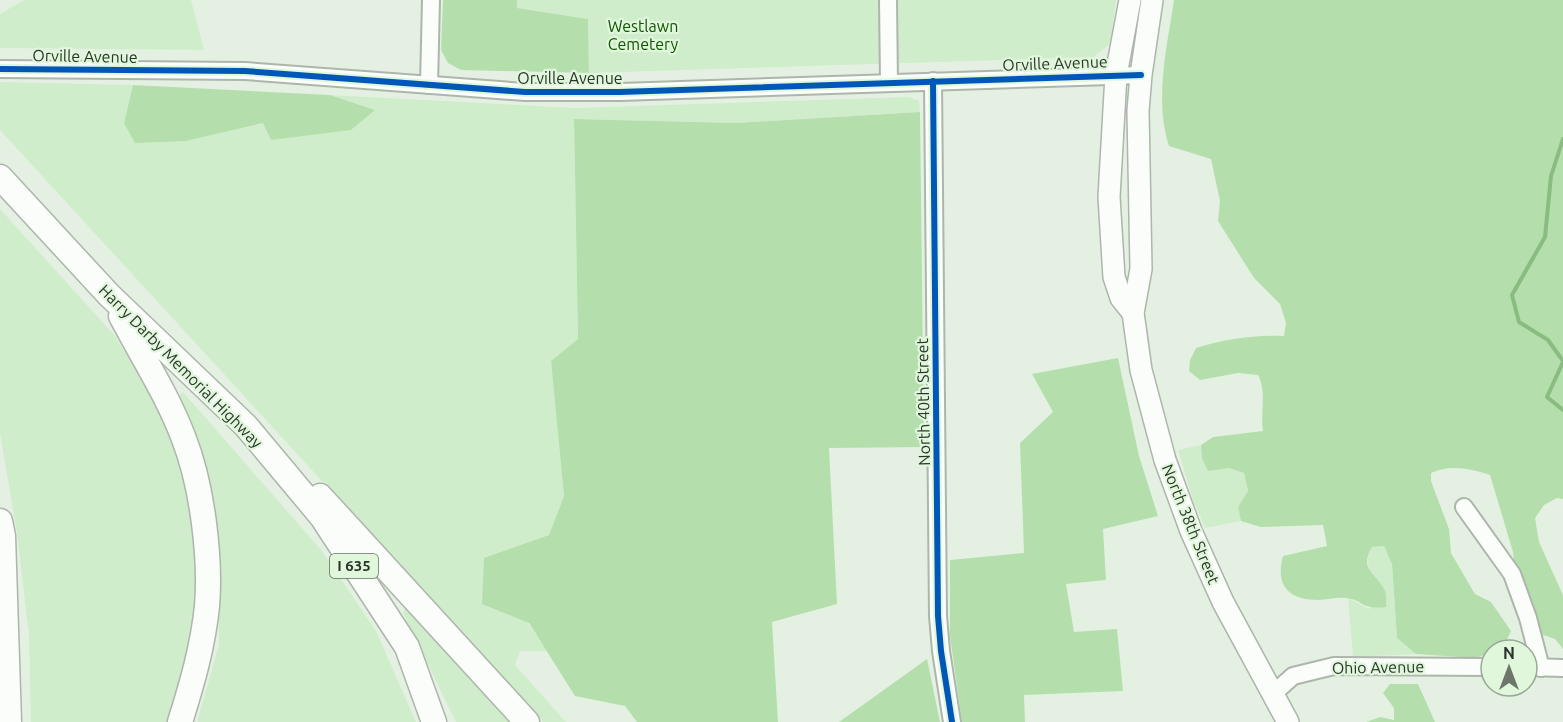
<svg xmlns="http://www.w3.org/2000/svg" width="1563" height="722" viewBox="0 0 1563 722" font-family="Ubuntu,sans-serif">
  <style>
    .green { fill: #d0edcb }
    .forest { fill: #b4dfad }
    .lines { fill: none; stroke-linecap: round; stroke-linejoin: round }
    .stream { stroke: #8abc82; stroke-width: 4 }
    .minor-casing { stroke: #acb6aa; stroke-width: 20 }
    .major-casing { stroke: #acb6aa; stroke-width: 24 }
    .highway-casing { stroke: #acb6aa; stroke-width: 27 }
    .minor { stroke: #fbfdfb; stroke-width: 16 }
    .major { stroke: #fbfdfb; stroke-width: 21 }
    .highway { stroke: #fbfdfb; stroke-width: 24 }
    .cycleway-casing { stroke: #e0f7dc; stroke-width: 10 }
    .cycleway { stroke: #0057b8; stroke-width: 6 }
    .labels { text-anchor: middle; stroke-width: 4.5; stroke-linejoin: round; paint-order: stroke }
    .shield { fill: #e0f7dc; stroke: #616e5f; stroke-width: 1.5 }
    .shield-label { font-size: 15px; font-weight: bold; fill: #2b342a }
    .park-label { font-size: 16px; fill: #105403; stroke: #e0f7dc }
    .street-label { font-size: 16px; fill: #2b342a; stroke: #e0f7dc }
  </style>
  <rect width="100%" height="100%" fill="#e4f1e2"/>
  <!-- green -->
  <g class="green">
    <path d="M24,0H191L204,50L0,48V14Z"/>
    <path d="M517,0H1116L1110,44L1093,57L589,73L588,19L517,8Z"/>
    <path d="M0,82L133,85L124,123L186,141L264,123L375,110L330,95L575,108L909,97L919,101L920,112L735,123L574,119L578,339L551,361L564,496L549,535L484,559L547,651H520L515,665L566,722H543L0,130Z"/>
    <path d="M0,209L115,336L158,405L177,443L192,498L201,566L193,646L171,722H31L29,635L17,533L0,433Z"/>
    <path d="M183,392L322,551L376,631L416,722H197L219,645L217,542L177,396Z"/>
    <path d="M1201,445L1202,458L1244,473L1248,492L1238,507L1241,521L1205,528L1193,500L1178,450Z"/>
    <path d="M1384,546L1392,564L1397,638L1416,654L1353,657L1348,598L1369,609L1385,592C1374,577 1361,565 1372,547Z"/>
    <path d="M405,606L516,722H456L403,613Z"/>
  </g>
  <!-- forest -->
  <g class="forest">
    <path d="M443,0H517V8L588,19L589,73L461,70L448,63L441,50Z"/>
    <path d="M1174,0H1563V499L1557,498L1544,505L1535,518L1539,542L1563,595V649L1555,639L1538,633L1516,581L1513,552L1490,475C1470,469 1451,464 1431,473V481L1449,529L1451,553L1475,594L1491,602L1511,631L1502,650H1491V653L1475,658L1416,654L1397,638L1392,564L1384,546L1372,547C1358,570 1377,573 1385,591C1387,595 1386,602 1386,607C1360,610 1364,600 1346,598C1337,597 1327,600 1318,600C1288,600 1275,585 1283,556L1327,546L1323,525L1261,527L1241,521L1238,507L1248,491L1244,473L1229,468L1208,471L1202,458L1201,445L1213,437L1263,431C1260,412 1267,392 1258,375L1238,373L1200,380L1189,371L1190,360L1196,348C1225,339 1254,335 1284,336L1286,323L1280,304L1254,278L1218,221L1220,201L1211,159L1169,146C1154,100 1167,47 1174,0Z"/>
    <path d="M133,85L330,95L375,110L351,130L271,140L263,123L186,141L135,143L124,123Z"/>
    <path d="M920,112L924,447L829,448L837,604L772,622L778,722H637L625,706L575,696L529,623L482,604L484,558L549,535L564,496L551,361L578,339L574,119L735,123Z"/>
    <path d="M1118,358L1139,456L1158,516L1103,529L1106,580L1066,584L1074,632L1117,629L1123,691L1024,695L1025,722H962L950,636V560L1024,553L1020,443L1053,412L1032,374Z"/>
    <path d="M927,659L940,722H839Z"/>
    <path d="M1390,684H1418L1435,722H1366L1380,717L1394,720V708L1383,693Z"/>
  </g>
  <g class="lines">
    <!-- stream -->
    <g class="stream">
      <path d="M1563,139L1551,176L1545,237L1512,295L1519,322L1548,340L1563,361"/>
      <path d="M1563,362L1547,397L1563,410"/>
    </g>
    <!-- minor casing -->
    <g class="minor-casing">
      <g id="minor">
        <path d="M888,0L889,82"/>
        <path d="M0,69L245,71L525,92H620L1141,75"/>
        <path d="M933,81L938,616L941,651L952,722"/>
        <path d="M429,85L431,0"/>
        <path d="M1464,507L1512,574L1528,618L1541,668"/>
        <path d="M1527,667L1563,668"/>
        <path d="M1274,693L1293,676L1334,666L1491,667"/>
      </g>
    </g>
    <!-- major casing -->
    <g class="major-casing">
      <g id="major">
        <path d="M1130,0L1116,75L1109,197L1114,277L1121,298L1133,313"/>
        <path d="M1152,0L1141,75L1138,111L1141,269L1133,313L1141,370L1165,460L1191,531L1223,602L1288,722"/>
      </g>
    </g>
    <!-- highway casing -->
    <g class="highway-casing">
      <g id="highway">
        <path d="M0,177L109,295L246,426L322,517L407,647L434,722"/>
        <path d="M121,316C142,356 168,396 184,439C202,485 211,557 207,606C203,646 192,684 180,722"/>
        <path d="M320,496L527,722"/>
        <path d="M0,521L3,536L9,722"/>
      </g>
    </g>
    <!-- minor -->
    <use href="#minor" class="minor"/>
    <!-- major -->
    <use href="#major" class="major"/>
    <!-- highway -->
    <use href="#highway" class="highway"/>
    <!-- cycleway casing -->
    <g class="cycleway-casing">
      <g id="cycleway">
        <path d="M0,69L245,71L525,92H620L1141,75"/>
        <path d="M933,81L938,616L941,651L952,722"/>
      </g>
    </g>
    <!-- cycleway -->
    <use href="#cycleway" class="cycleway"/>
  </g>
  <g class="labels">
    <!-- shield labels -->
    <rect class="shield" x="330" y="554" width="48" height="24" rx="4.5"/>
    <g class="shield-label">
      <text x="354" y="571">I 635</text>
    </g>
    <!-- park labels -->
    <g class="park-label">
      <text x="643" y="32">Westlawn<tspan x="643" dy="18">Cemetery</tspan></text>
    </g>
    <!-- street labels -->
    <g class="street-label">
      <text transform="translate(85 56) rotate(1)" y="6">Orville Avenue</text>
      <text transform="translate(1055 63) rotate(-2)" y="6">Orville Avenue</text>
      <text x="570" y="84">Orville Avenue</text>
      <text transform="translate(181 366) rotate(45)" y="6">Harry Darby Memorial Highway</text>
      <text transform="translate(923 402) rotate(-91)" y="6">North 40th Street</text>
      <text transform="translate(1191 524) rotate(68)" y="6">North 38th Street</text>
      <text transform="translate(1378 667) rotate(-1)" y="6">Ohio Avenue</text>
    </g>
  </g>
  <!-- north arrow -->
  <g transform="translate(1509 668)"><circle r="28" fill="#e0f7dc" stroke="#98a995" stroke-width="1.5"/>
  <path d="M0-4.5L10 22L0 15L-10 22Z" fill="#6c766a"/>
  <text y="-9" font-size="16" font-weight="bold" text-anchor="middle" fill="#2b342a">N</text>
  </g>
</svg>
